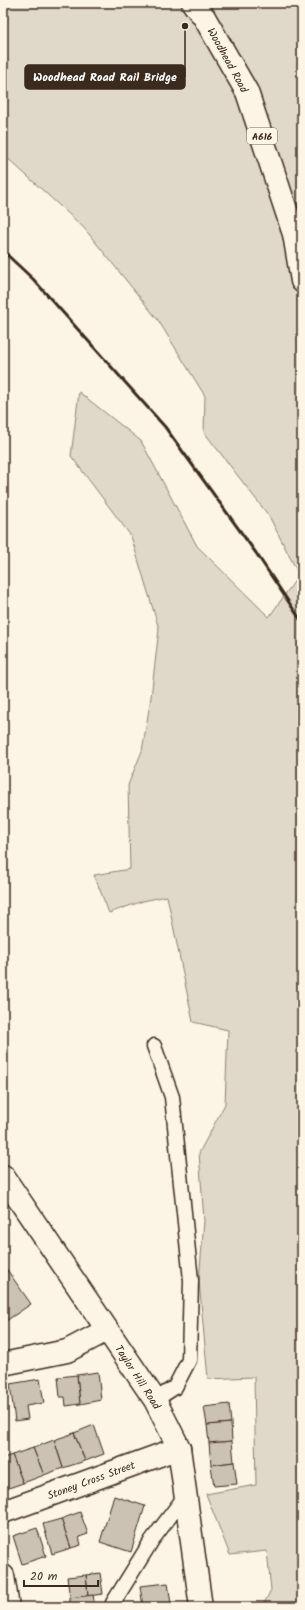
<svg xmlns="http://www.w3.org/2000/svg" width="305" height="1610" viewBox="0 0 305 1610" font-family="Kalam,sans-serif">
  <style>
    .green { fill: #e0d8c8; stroke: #8e8173 }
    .building { fill: #ccc2b3; stroke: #3b2a1e }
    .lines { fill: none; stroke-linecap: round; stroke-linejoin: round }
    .lane-casing { stroke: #3b2a1e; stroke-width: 17 }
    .street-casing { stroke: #3b2a1e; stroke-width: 25 }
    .primary-casing { stroke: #3b2a1e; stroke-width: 25 }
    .lane { stroke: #fcf5e5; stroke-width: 14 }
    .street { stroke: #fcf5e5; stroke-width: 22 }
    .primary { stroke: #fcf5e5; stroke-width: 22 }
    .rail { stroke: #3b2a1e; stroke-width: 3 }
    .labels { text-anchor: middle; stroke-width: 3; stroke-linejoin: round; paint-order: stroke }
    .shield { fill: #fcf5e5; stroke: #75675a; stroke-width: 1 }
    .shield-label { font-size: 10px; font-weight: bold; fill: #3b2a1e }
    .street-label { font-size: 11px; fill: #3b2a1e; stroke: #fcf5e5 }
    .leader { fill: none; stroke: #3b2a1e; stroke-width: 1.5 }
    .callout-dot { fill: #3b2a1e; stroke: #fcf5e5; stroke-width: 1.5 }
    .callout { fill: #3b2a1e; stroke: #3b2a1e; stroke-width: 1.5 }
    .callout-label { font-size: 12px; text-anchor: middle; font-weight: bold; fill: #fff }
  </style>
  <rect width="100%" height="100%" fill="#fcf5e5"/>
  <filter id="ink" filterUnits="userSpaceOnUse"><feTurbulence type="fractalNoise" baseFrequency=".025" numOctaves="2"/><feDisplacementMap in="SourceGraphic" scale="8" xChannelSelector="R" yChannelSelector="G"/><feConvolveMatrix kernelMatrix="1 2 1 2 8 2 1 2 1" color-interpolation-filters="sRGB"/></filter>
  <g filter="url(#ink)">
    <!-- green -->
    <path class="green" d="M3,3H302V1607H262L271,1590L267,1551L230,1555L206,1494L256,1485L254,1377L208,1379L199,1281L204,1221L199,1153L225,1104L228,1030L193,1022L167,896L143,901L109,913L94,875L130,869L128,785L142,751L151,697L159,629L131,536L71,456L79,392L141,441L197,546L269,617L299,575L269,516L204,432L205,396L158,320L84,228L3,154Z"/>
    <!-- building -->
    <g class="building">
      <path d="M3,1264L31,1304L3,1323Z"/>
      <path d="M98,1372L101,1400L80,1404L77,1375Z"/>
      <path d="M77,1375L80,1404L66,1406L65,1397H60L58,1377Z"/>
      <path d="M40,1379L44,1403L26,1406L28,1419L15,1421L10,1384Z"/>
      <path d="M229,1404L231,1423L207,1425L204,1407Z"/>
      <path d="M231,1423L232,1441L209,1443L207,1425Z"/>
      <path d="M94,1425L104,1454L85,1461L74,1433Z"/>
      <path d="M74,1433L85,1461L63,1468L54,1440Z"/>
      <path d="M54,1440L63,1468L44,1475L33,1448Z"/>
      <path d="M232,1441L234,1462L211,1465L209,1443Z"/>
      <path d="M33,1448L44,1475L23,1483L12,1455Z"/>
      <path d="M12,1455L23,1483L3,1490V1458Z"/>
      <path d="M234,1462L237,1484L214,1486L211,1465Z"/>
      <path d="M114,1496L145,1506L131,1552L100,1542Z"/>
      <path d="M80,1512L88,1534L79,1537L81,1545L71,1548L61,1519Z"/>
      <path d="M61,1519L71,1548L52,1554L43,1524Z"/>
      <path d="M37,1528L46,1556L22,1564L13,1536Z"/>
      <path d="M100,1573L103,1594L88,1596L86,1575Z"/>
      <path d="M86,1575L88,1596L70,1598L67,1577Z"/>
      <path d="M168,1583L171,1604L143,1607L140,1586Z"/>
      <path d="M93,1595L95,1607H70V1598Z"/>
      <path d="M171,1604V1607H152Z"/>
    </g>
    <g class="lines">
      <!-- lane casing -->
      <g class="lane-casing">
        <g id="lane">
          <path d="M154,1046L172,1097L191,1280L189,1360L175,1387L155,1400"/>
          <path d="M112,1607L113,1603L152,1540L186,1495"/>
        </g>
      </g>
      <!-- street casing -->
      <g class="street-casing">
        <g id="street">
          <path d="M3,1176L155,1400L179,1448L201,1607"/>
          <path d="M3,1364L67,1351L107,1330"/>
          <path d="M3,1512L179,1448"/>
          <path d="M3,1576L8,1607"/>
        </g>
      </g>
      <!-- primary casing -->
      <g class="primary-casing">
        <path id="primary" d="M193,3L204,17L247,92L294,234L302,281"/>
      </g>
      <!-- lane -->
      <use href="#lane" class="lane"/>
      <!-- street -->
      <use href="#street" class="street"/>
      <!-- primary -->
      <use href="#primary" class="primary"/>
      <!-- rail -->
      <path class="rail" d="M3,251L33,279L165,427L256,553L302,622"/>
    </g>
  </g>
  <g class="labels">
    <!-- shield labels -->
    <rect class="shield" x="247" y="128" width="30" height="16" rx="3"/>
    <g class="shield-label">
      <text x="262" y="140">A616</text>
    </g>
    <!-- street labels -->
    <g class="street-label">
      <text transform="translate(228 60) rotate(61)" y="4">Woodhead Road</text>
      <text transform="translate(138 1377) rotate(57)" y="4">Taylor Hill Road</text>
      <text transform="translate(91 1480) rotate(-20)" y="4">Stoney Cross Street</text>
    </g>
  </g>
  <!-- callouts -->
  <path class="leader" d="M185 26L185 77"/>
  <circle class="callout-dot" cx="185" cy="26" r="4"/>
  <rect class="callout" x="25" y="65" width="160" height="24" rx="4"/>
  <g class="callout-label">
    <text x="105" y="81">Woodhead Road Rail Bridge</text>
  </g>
  <!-- margin -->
  <rect width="305" height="1610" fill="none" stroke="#fcf5e5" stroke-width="16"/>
  <rect x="8" y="8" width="289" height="1594" fill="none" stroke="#3b2a1e" stroke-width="1.5" filter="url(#ink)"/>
  <!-- scale -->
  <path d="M24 1580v6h74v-6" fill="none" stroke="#3b2a1e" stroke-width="2"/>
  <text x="30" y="1580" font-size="12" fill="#3b2a1e" stroke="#fcf5e5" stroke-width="3" paint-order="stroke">20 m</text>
</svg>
